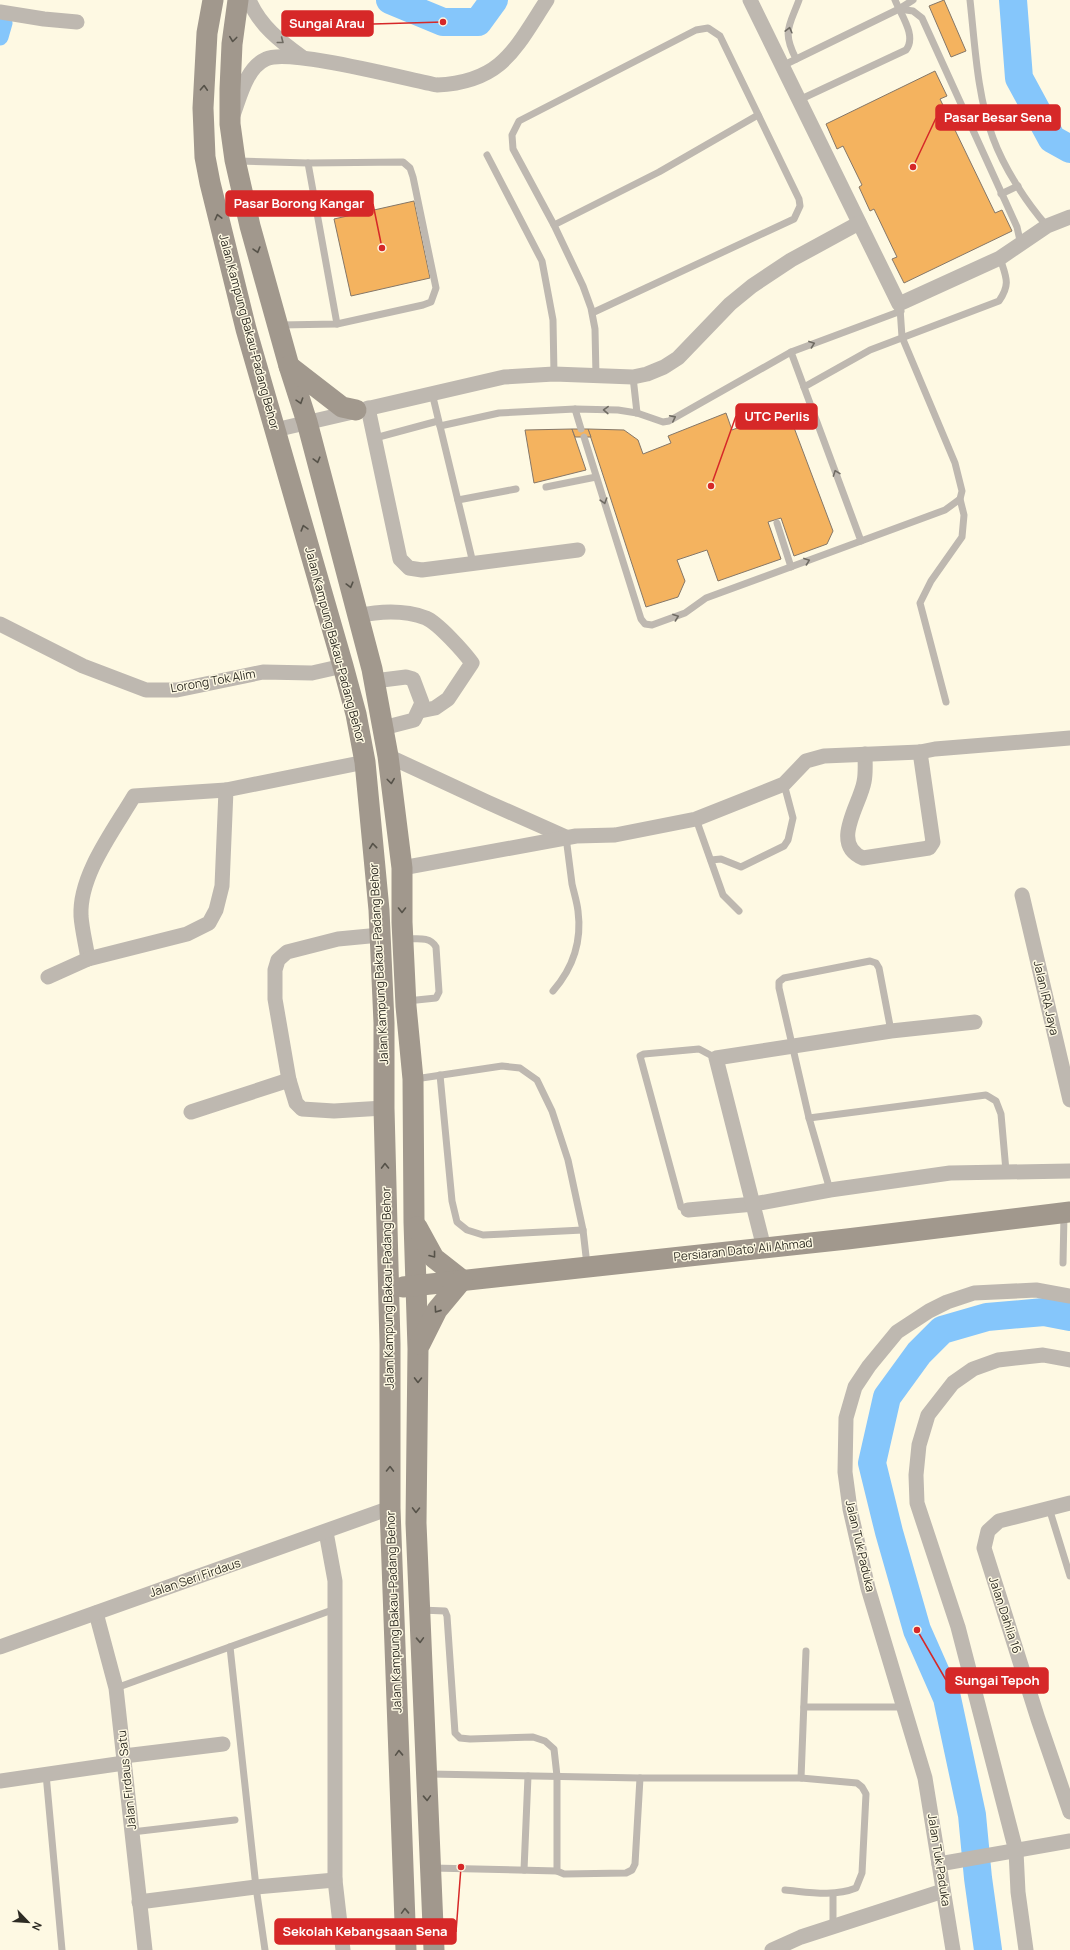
<svg xmlns="http://www.w3.org/2000/svg" width="1070" height="1950" viewBox="0 0 1070 1950" font-family="Manrope,sans-serif">
  <style>
    .lines { fill: none; stroke-linecap: round; stroke-linejoin: round }
    .canal { stroke: #85c6fb; stroke-width: 17 }
    .river { stroke: #85c6fb; stroke-width: 28 }
    .building { fill: #f4b35f; stroke: #857768 }
    .lane { stroke: #beb8b0; stroke-width: 7 }
    .street { stroke: #beb8b0; stroke-width: 15 }
    .secondary { stroke: #a1988d; stroke-width: 21 }
    .oneway { stroke: #6f6b63 }
    .oneway2 { stroke: #565249 }
    .labels { text-anchor: middle; stroke-width: 3; stroke-linejoin: round; paint-order: stroke }
    .street-label { font-size: 12px; fill: #2e2c24; stroke: #fef9e3 }
    .leader { fill: none; stroke: #d62828; stroke-width: 1.5 }
    .callout-dot { fill: #d62828; stroke: #fef9e3; stroke-width: 1.5 }
    .callout { fill: #d62828; stroke: #d62828; stroke-width: 1.5 }
    .callout-label { font-size: 13px; text-anchor: middle; font-weight: bold; fill: #fff }
  </style>
  <rect width="100%" height="100%" fill="#fef9e3"/>
  <g class="lines">
    <!-- canal -->
    <path class="canal" d="M0,37L4,23"/>
    <!-- river -->
    <g class="river">
      <path d="M390,0L443,22H478L494,0"/>
      <path d="M1013,0L1019,78L1052,139L1070,149"/>
      <path d="M988,1950L978,1878L972,1815L947,1698L917,1630L889,1532L872,1463L887,1397L919,1353L942,1330L987,1317L1044,1312L1070,1317"/>
    </g>
  </g>
  <!-- building -->
  <g class="building">
    <path d="M944,0L966,51L951,57L929,6Z"/>
    <path d="M935,71L947,96L940,99L995,213L1002,210L1012,231L904,283L892,259L897,257L874,209L870,211L859,187L862,185L843,146L837,149L826,124Z"/>
    <path d="M414,201L430,278L351,296L334,219Z"/>
    <path d="M787,409L833,531L827,544L794,556L781,518L768,522L781,559L718,581L707,550L677,560L685,581L678,597L646,607L588,429L624,430L638,440L643,454L671,443L668,436L726,413L732,430Z"/>
    <path d="M572,429L586,470L534,483L525,430Z"/>
    <path d="M572,429H588L591,437H575Z"/>
  </g>
  <g class="lines">
    <!-- lane -->
    <g class="lane">
      <path d="M970,0C975,45 977,95 993,138C1004,168 1026,202 1047,226"/>
      <path d="M899,9L913,11L922,18L1017,227L1021,245"/>
      <path d="M796,59C782,31 789,27 799,0"/>
      <path d="M782,66L899,9L913,0"/>
      <path d="M799,100L906,50C917,36 901,15 895,0"/>
      <path d="M487,155L542,261L553,320L554,374"/>
      <path d="M238,161L308,163L403,162L410,168L413,177L436,288L431,302L423,305L337,324L280,325"/>
      <path d="M308,163L337,324"/>
      <path d="M1001,194L1018,186"/>
      <path d="M554,225L659,172L758,115"/>
      <path d="M592,313L794,219L800,206L799,199L720,36L708,28L696,30L519,121L512,135L513,149L554,225L583,286L591,308L595,329L596,376"/>
      <path d="M633,377L637,413"/>
      <path d="M804,387L870,350L999,301C1011,284 1006,277 1000,258"/>
      <path d="M432,393L473,563"/>
      <path d="M575,409L581,429"/>
      <path d="M440,426L499,413L575,409L618,410L637,413L663,422L669,421L791,352L901,311"/>
      <path d="M584,437L641,619L645,624L652,625L685,613L706,598L861,541L791,352"/>
      <path d="M375,438L438,421"/>
      <path d="M546,487L596,477"/>
      <path d="M458,500L516,489"/>
      <path d="M777,523L791,567"/>
      <path d="M861,541L945,510L960,499L962,491L955,463L902,337L900,308"/>
      <path d="M946,702L920,603L931,581L962,537L964,515L960,499"/>
      <path d="M696,819L723,895L739,911"/>
      <path d="M711,860L721,859L741,867L784,846L788,840L793,818L784,784"/>
      <path d="M405,939C417,939 430,936 436,947L439,992L436,998L407,1001"/>
      <path d="M553,991C573,968 582,941 578,911C577,902 574,893 572,884C570,868 568,853 566,837"/>
      <path d="M440,1075L452,1201L457,1222L467,1230L483,1235L583,1230"/>
      <path d="M415,1079L502,1066L520,1068L537,1080L552,1111L568,1160L583,1230L587,1265"/>
      <path d="M809,1118L986,1095L996,1101L1001,1114L1006,1171"/>
      <path d="M830,1190L809,1118L779,988V982L784,978L870,961L876,963L879,968L891,1031"/>
      <path d="M688,1210L681,1207L640,1056L644,1054L699,1049L716,1058"/>
      <path d="M1063,1263L1064,1215"/>
      <path d="M1049,1508L1070,1576"/>
      <path d="M421,1610L445,1611L447,1616L455,1733L460,1738L470,1739L533,1737L545,1741L554,1749L557,1776V1871L564,1874L626,1873L632,1870L635,1864L640,1778"/>
      <path d="M230,1647L256,1887L265,1950"/>
      <path d="M116,1688L335,1609"/>
      <path d="M804,1707H904"/>
      <path d="M46,1774L62,1950"/>
      <path d="M429,1774L640,1778H801L857,1783L862,1787L866,1794L862,1873L856,1888C834,1897 808,1892 785,1890"/>
      <path d="M801,1778L806,1651"/>
      <path d="M132,1832L235,1820"/>
      <path d="M432,1868L557,1871"/>
      <path d="M524,1870L528,1776"/>
      <path d="M833,1894V1927"/>
    </g>
    <!-- street -->
    <g class="street">
      <path d="M249,0C260,26 280,41 302,57"/>
      <path d="M750,0L899,304L1000,258L1047,226L1070,217"/>
      <path d="M0,12L44,19L77,22"/>
      <path d="M233,115C240,97 246,68 266,59C289,48 406,79 437,85C502,82 515,49 547,0"/>
      <path d="M368,408L400,559L409,568L422,570L578,550"/>
      <path d="M275,430L504,377L554,374L633,377L647,374L664,367L678,358L730,304L752,286L791,260L859,223"/>
      <path d="M358,616C380,611 404,610 426,618C438,623 464,652 472,663L448,699L435,708L420,711"/>
      <path d="M0,624L83,666L146,690H177L263,672L312,673L343,666"/>
      <path d="M374,681L406,677L413,679L422,703L414,720L383,728"/>
      <path d="M865,754C865,763 866,773 864,782C860,805 830,844 863,858L929,848L933,842L920,752"/>
      <path d="M388,756L487,802L566,837"/>
      <path d="M402,868L576,836L615,835L696,819L784,784L806,761L824,756L920,752L935,749L1070,738"/>
      <path d="M1022,895L1070,1100"/>
      <path d="M380,935L338,939L287,952L278,960L275,970V999L289,1080L296,1103L302,1109L334,1111L384,1108"/>
      <path d="M88,959C86,945 82,930 81,916C79,875 114,830 134,796L226,790"/>
      <path d="M48,977L88,959L187,934L209,923L216,910L222,886L226,790L365,762"/>
      <path d="M191,1112L289,1080"/>
      <path d="M688,1210L754,1204L830,1190L950,1173L1070,1171"/>
      <path d="M764,1248L716,1058L891,1031L975,1022"/>
      <path d="M1070,1503L999,1521L988,1531L984,1548L1038,1719L1070,1812"/>
      <path d="M326,1532L335,1581V1880L343,1950"/>
      <path d="M96,1613L116,1688L145,1950"/>
      <path d="M0,1647L390,1508"/>
      <path d="M124,1756L223,1744"/>
      <path d="M0,1781L124,1763"/>
      <path d="M939,1864L1070,1841"/>
      <path d="M139,1902L256,1887L335,1880"/>
      <path d="M772,1950L801,1937L943,1891"/>
      <path d="M953,1950L925,1778L868,1588L850,1509L845,1472L846,1418L855,1387L869,1366L897,1332L929,1311L947,1302L974,1293L1036,1290L1070,1296"/>
      <path d="M1026,1950L1018,1892L1016,1851L958,1627L917,1503L916,1475L919,1445L928,1415L953,1383L973,1369L998,1360L1043,1355L1070,1360"/>
    </g>
    <!-- secondary -->
    <g class="secondary">
      <path d="M213,0L207,33L203,108L205,157L210,183L246,329L343,666L356,714L365,762L379,910L384,1023V1108L390,1344V1508L406,1950"/>
      <path d="M238,0L232,44L230,89V124L235,160L250,226L289,366L307,422L372,669L388,756L402,868V922L406,1006L413,1079L414,1222L418,1349L416,1523L434,1950"/>
      <path d="M289,366L342,407L356,410"/>
      <path d="M417,1227L434,1258L462,1280"/>
      <path d="M403,1287L847,1239L1070,1212"/>
      <path d="M420,1344L437,1310L462,1280"/>
    </g>
  </g>
  <!-- one-way arrows -->
  <defs><path id="oneway-chevron" d="M-2-3.5L2.5 0L-2 3.5" fill="none" stroke-width="1.6" stroke-linecap="round" stroke-linejoin="round"/></defs>
  <g class="oneway">
    <use href="#oneway-chevron" transform="translate(789 30) rotate(-76)"/>
    <use href="#oneway-chevron" transform="translate(281 41) rotate(38)"/>
    <use href="#oneway-chevron" transform="translate(812 344) rotate(-20)"/>
    <use href="#oneway-chevron" transform="translate(606 410) rotate(-178)"/>
    <use href="#oneway-chevron" transform="translate(673 418) rotate(-27)"/>
    <use href="#oneway-chevron" transform="translate(836 473) rotate(-110)"/>
    <use href="#oneway-chevron" transform="translate(604 501) rotate(73)"/>
    <use href="#oneway-chevron" transform="translate(807 561) rotate(-20)"/>
    <use href="#oneway-chevron" transform="translate(676 617) rotate(-20)"/>
  </g>
  <g class="oneway2">
    <use href="#oneway-chevron" transform="translate(233 39) rotate(97)"/>
    <use href="#oneway-chevron" transform="translate(204 88) rotate(-87)"/>
    <use href="#oneway-chevron" transform="translate(218 217) rotate(-104)"/>
    <use href="#oneway-chevron" transform="translate(257 250) rotate(74)"/>
    <use href="#oneway-chevron" transform="translate(300 401) rotate(72)"/>
    <use href="#oneway-chevron" transform="translate(317 460) rotate(75)"/>
    <use href="#oneway-chevron" transform="translate(304 528) rotate(-106)"/>
    <use href="#oneway-chevron" transform="translate(350 585) rotate(75)"/>
    <use href="#oneway-chevron" transform="translate(391 781) rotate(83)"/>
    <use href="#oneway-chevron" transform="translate(373 846) rotate(-96)"/>
    <use href="#oneway-chevron" transform="translate(402 910) rotate(90)"/>
    <use href="#oneway-chevron" transform="translate(385 1166) rotate(-91)"/>
    <use href="#oneway-chevron" transform="translate(433 1255) rotate(52)"/>
    <use href="#oneway-chevron" transform="translate(437 1310) rotate(125)"/>
    <use href="#oneway-chevron" transform="translate(418 1380) rotate(91)"/>
    <use href="#oneway-chevron" transform="translate(390 1469) rotate(-89)"/>
    <use href="#oneway-chevron" transform="translate(416 1510) rotate(91)"/>
    <use href="#oneway-chevron" transform="translate(420 1640) rotate(88)"/>
    <use href="#oneway-chevron" transform="translate(399 1753) rotate(-92)"/>
    <use href="#oneway-chevron" transform="translate(427 1798) rotate(88)"/>
    <use href="#oneway-chevron" transform="translate(405 1911) rotate(-92)"/>
  </g>
  <g class="labels">
    <!-- street labels -->
    <g class="street-label">
      <text transform="translate(249 332) rotate(75)" y="4">Jalan Kampung Bakau-Padang Behor</text>
      <text transform="translate(335 645) rotate(75)" y="4">Jalan Kampung Bakau-Padang Behor</text>
      <text transform="translate(213 681) rotate(-10)" y="4">Lorong Tok Alim</text>
      <text transform="translate(379 964) rotate(-93)" y="4">Jalan Kampung Bakau-Padang Behor</text>
      <text transform="translate(1046 998) rotate(77)" y="4">Jalan IRA Jaya</text>
      <text transform="translate(743 1250) rotate(-6)" y="4">Persiaran Dato' Ali Ahmad</text>
      <text transform="translate(388 1288) rotate(-91)" y="4">Jalan Kampung Bakau-Padang Behor</text>
      <text transform="translate(860 1546) rotate(77)" y="4">Jalan Tuk Paduka</text>
      <text transform="translate(195 1578) rotate(-19)" y="4">Jalan Seri Firdaus</text>
      <text transform="translate(394 1612) rotate(-92)" y="4">Jalan Kampung Bakau-Padang Behor</text>
      <text transform="translate(1005 1615) rotate(72)" y="4">Jalan Dahlia 16</text>
      <text transform="translate(127 1780) rotate(-96)" y="4">Jalan Firdaus Satu</text>
      <text transform="translate(939 1860) rotate(81)" y="4">Jalan Tuk Paduka</text>
    </g>
  </g>
  <!-- callouts -->
  <path class="leader" d="M443 22L373 24M913 167L936 118M382 248L373 204M711 486L736 416M917 1630L946 1680M461 1867L456 1932"/>
  <g class="callout-dot">
    <circle cx="443" cy="22" r="4"/>
    <circle cx="913" cy="167" r="4"/>
    <circle cx="382" cy="248" r="4"/>
    <circle cx="711" cy="486" r="4"/>
    <circle cx="917" cy="1630" r="4"/>
    <circle cx="461" cy="1867" r="4"/>
  </g>
  <g class="callout">
    <rect x="282" y="11" width="91" height="25" rx="4"/>
    <rect x="936" y="105" width="124" height="25" rx="4"/>
    <rect x="226" y="191" width="147" height="25" rx="4"/>
    <rect x="736" y="404" width="81" height="25" rx="4"/>
    <rect x="946" y="1668" width="102" height="25" rx="4"/>
    <rect x="275" y="1919" width="181" height="25" rx="4"/>
  </g>
  <g class="callout-label">
    <text x="327" y="28">Sungai Arau</text>
    <text x="998" y="122">Pasar Besar Sena</text>
    <text x="299" y="208">Pasar Borong Kangar</text>
    <text x="777" y="421">UTC Perlis</text>
    <text x="997" y="1685">Sungai Tepoh</text>
    <text x="365" y="1936">Sekolah Kebangsaan Sena</text>
  </g>
  <!-- north arrow -->
  <g transform="translate(28 1922) rotate(115)" stroke="#fef9e3" stroke-width="3" paint-order="stroke">
  <path d="M0-3L7 15L0 10L-7 15Z" fill="#2e2c24"/>
  <text y="-6" font-size="11" font-weight="bold" text-anchor="middle" fill="#2e2c24">N</text>
  </g>
</svg>
